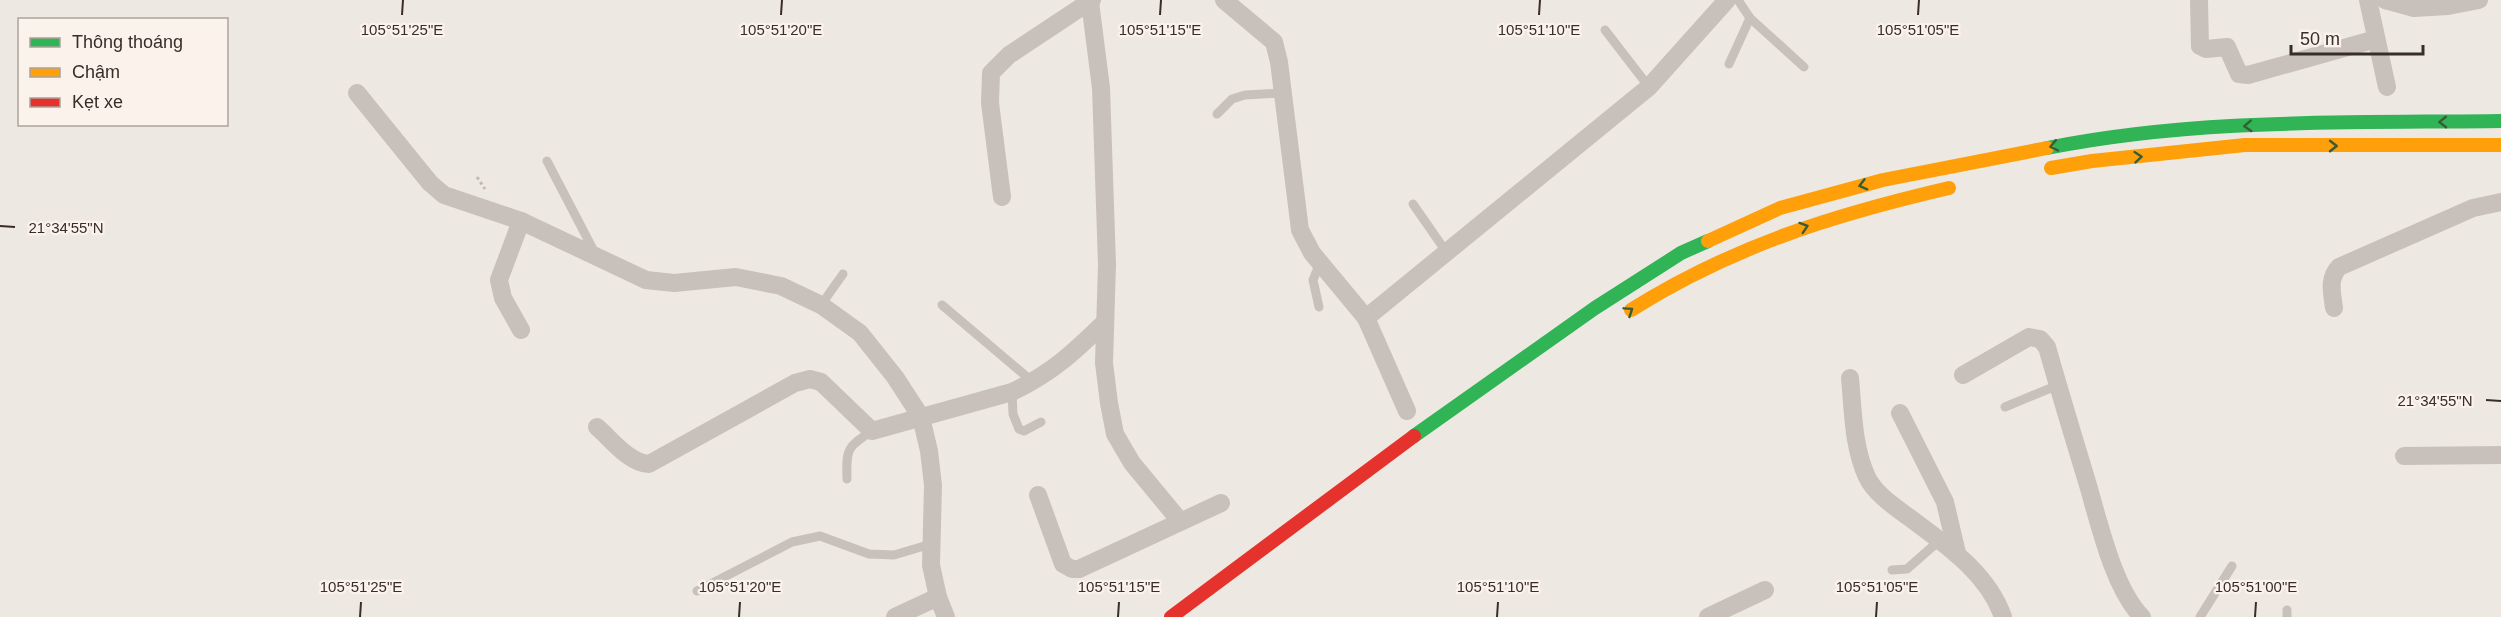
<svg xmlns="http://www.w3.org/2000/svg" width="2501" height="617" viewBox="0 0 2501 617" font-family="Helvetica,sans-serif">
  <style>
    .lines { fill: none; stroke-linecap: round; stroke-linejoin: round }
    .path { stroke: #c1b9b4; stroke-width: 3; stroke-dasharray: 3 3; stroke-linecap: butt }
    .lane { stroke: #c8c0bb; stroke-width: 9 }
    .street { stroke: #c8c0bb; stroke-width: 18 }
    .fast { stroke: #30b455; stroke-width: 14 }
    .slow { stroke: #ff9f0a; stroke-width: 14 }
    .jam { stroke: #e5322d; stroke-width: 14 }
    .oneway { stroke: #365c38 }
    .ticks { fill: none; stroke: #392d29; stroke-width: 2 }
    .ticks-label { font-size: 15px; text-anchor: middle; fill: #392d29; stroke: #fbf2eb; stroke-width: 4.5; stroke-linejoin: round; paint-order: stroke }
  </style>
  <rect width="100%" height="100%" fill="#eee8e3"/>
  <g class="lines">
    <!-- path -->
    <path class="path" d="M477,177L485,189"/>
    <!-- lane -->
    <g class="lane">
      <path d="M1738,0L1750,18L1804,67"/>
      <path d="M1605,30L1649,87"/>
      <path d="M1729,64L1750,18"/>
      <path d="M1217,114L1232,99L1245,95L1283,93"/>
      <path d="M547,161L596,255"/>
      <path d="M1413,204L1447,253"/>
      <path d="M821,305L843,274"/>
      <path d="M942,305L1033,382"/>
      <path d="M1319,307L1313,280L1320,263"/>
      <path d="M1012,392L1013,414L1019,429L1024,431L1041,422"/>
      <path d="M2005,407L2058,385"/>
      <path d="M847,479C846,449 847,447 872,431"/>
      <path d="M1892,570L1907,569L1940,540"/>
      <path d="M697,591L792,542L820,536L869,554L894,555L931,544"/>
      <path d="M2287,610V617"/>
      <path d="M2200,617L2232,566"/>
    </g>
    <!-- street -->
    <g class="street">
      <path d="M1224,0L1274,42L1279,62L1300,230L1312,253L1366,318L1407,411"/>
      <path d="M2199,0L2200,46L2206,49L2227,47L2239,74L2248,75L2376,39"/>
      <path d="M2368,0L2387,87"/>
      <path d="M2385,0L2414,8L2448,6L2479,0"/>
      <path d="M1090,2L1101,88L1107,264L1104,363L1109,403L1115,434L1132,463L1180,521"/>
      <path d="M357,93L430,183L444,195L521,221L646,280L674,283L736,277L781,286L821,305L860,333L895,377L921,417L929,451L933,485L931,565L938,597L946,617"/>
      <path d="M1002,197L990,103L991,73L1009,55L1092,0"/>
      <path d="M521,221L499,280L503,298L521,330"/>
      <path d="M2334,308C2332,292 2328,279 2339,267L2473,208L2501,202"/>
      <path d="M1366,318L1649,87L1727,0"/>
      <path d="M1963,375L2029,337L2040,339L2047,347C2060,393 2074,439 2088,485C2099,523 2114,589 2142,617"/>
      <path d="M1850,378C1853,410 1853,447 1867,477C1875,494 1895,507 1910,518C1945,544 1988,573 2003,617"/>
      <path d="M1900,413L1945,502L1957,553"/>
      <path d="M597,427C612,440 629,463 649,464L795,383L810,379L821,382L872,431L1012,392C1052,373 1073,353 1105,322"/>
      <path d="M2404,456L2501,455"/>
      <path d="M1038,495L1063,564L1072,569H1079L1221,503"/>
      <path d="M895,617L938,597"/>
      <path d="M1708,617L1765,590"/>
    </g>
    <!-- fast -->
    <g class="fast">
      <path d="M2047,148C2196,118 2350,123 2501,121"/>
      <path d="M1414,436L1595,308L1681,253L1708,241"/>
    </g>
    <!-- slow -->
    <g class="slow">
      <path d="M2051,168L2092,161L2245,145H2501"/>
      <path d="M1708,241L1780,208L1883,180L2047,148"/>
      <path d="M1631,310C1733,246 1833,215 1949,188"/>
    </g>
    <!-- jam -->
    <path class="jam" d="M1171,617L1414,436"/>
  </g>
  <!-- one-way arrows -->
  <defs><path id="oneway-chevron" d="M-2-3.5L2.5 0L-2 3.5" fill="none" stroke-width="1.6" stroke-linecap="round" stroke-linejoin="round" transform="scale(1.5)"/></defs>
  <g class="oneway">
    <use href="#oneway-chevron" transform="translate(2443 122) rotate(179)"/>
    <use href="#oneway-chevron" transform="translate(2248 126) rotate(177)"/>
    <use href="#oneway-chevron" transform="translate(2054 146) rotate(168)"/>
    <use href="#oneway-chevron" transform="translate(2333 146)"/>
    <use href="#oneway-chevron" transform="translate(2138 157) rotate(-5)"/>
    <use href="#oneway-chevron" transform="translate(1863 185) rotate(165)"/>
    <use href="#oneway-chevron" transform="translate(1804 227) rotate(-18)"/>
    <use href="#oneway-chevron" transform="translate(1629 311) rotate(-34)"/>
  </g>
  <!-- ticks -->
  <path class="ticks" d="M402,15L403,0M781,15L782,0M1160,15L1161,0M1539,15L1540,0M1918,15L1919,0M0,226L15,227M2486,400L2501,401M360,617L361,602M739,617L740,602M1118,617L1119,602M1497,617L1498,602M1876,617L1877,602M2255,617L2256,602"/>
  <g class="ticks-label">
    <text x="402" y="35">105°51'25"E</text>
    <text x="781" y="35">105°51'20"E</text>
    <text x="1160" y="35">105°51'15"E</text>
    <text x="1539" y="35">105°51'10"E</text>
    <text x="1918" y="35">105°51'05"E</text>
    <text x="66" y="233">21°34'55"N</text>
    <text x="2435" y="406">21°34'55"N</text>
    <text x="361" y="592">105°51'25"E</text>
    <text x="740" y="592">105°51'20"E</text>
    <text x="1119" y="592">105°51'15"E</text>
    <text x="1498" y="592">105°51'10"E</text>
    <text x="1877" y="592">105°51'05"E</text>
    <text x="2256" y="592">105°51'00"E</text>
  </g>
  <!-- legend -->
  <rect x="18" y="18" width="210" height="108" fill="#fbf2eb" stroke="#ada39d" stroke-width="1.5"/>
  <rect x="30" y="38" width="30" height="9" fill="#30b455" stroke="#ada39d" stroke-width="1.5"/>
  <text x="72" y="48" font-size="18" fill="#392d29">Thông thoáng</text>
  <rect x="30" y="68" width="30" height="9" fill="#ff9f0a" stroke="#ada39d" stroke-width="1.5"/>
  <text x="72" y="78" font-size="18" fill="#392d29">Chậm</text>
  <rect x="30" y="98" width="30" height="9" fill="#e5322d" stroke="#ada39d" stroke-width="1.5"/>
  <text x="72" y="108" font-size="18" fill="#392d29">Kẹt xe</text>
  <!-- scale -->
  <path d="M2291 45v9h132v-9" fill="none" stroke="#392d29" stroke-width="3"/>
  <text x="2300" y="45" font-size="18" fill="#392d29" stroke="#fbf2eb" stroke-width="4.5" paint-order="stroke">50 m</text>
</svg>
